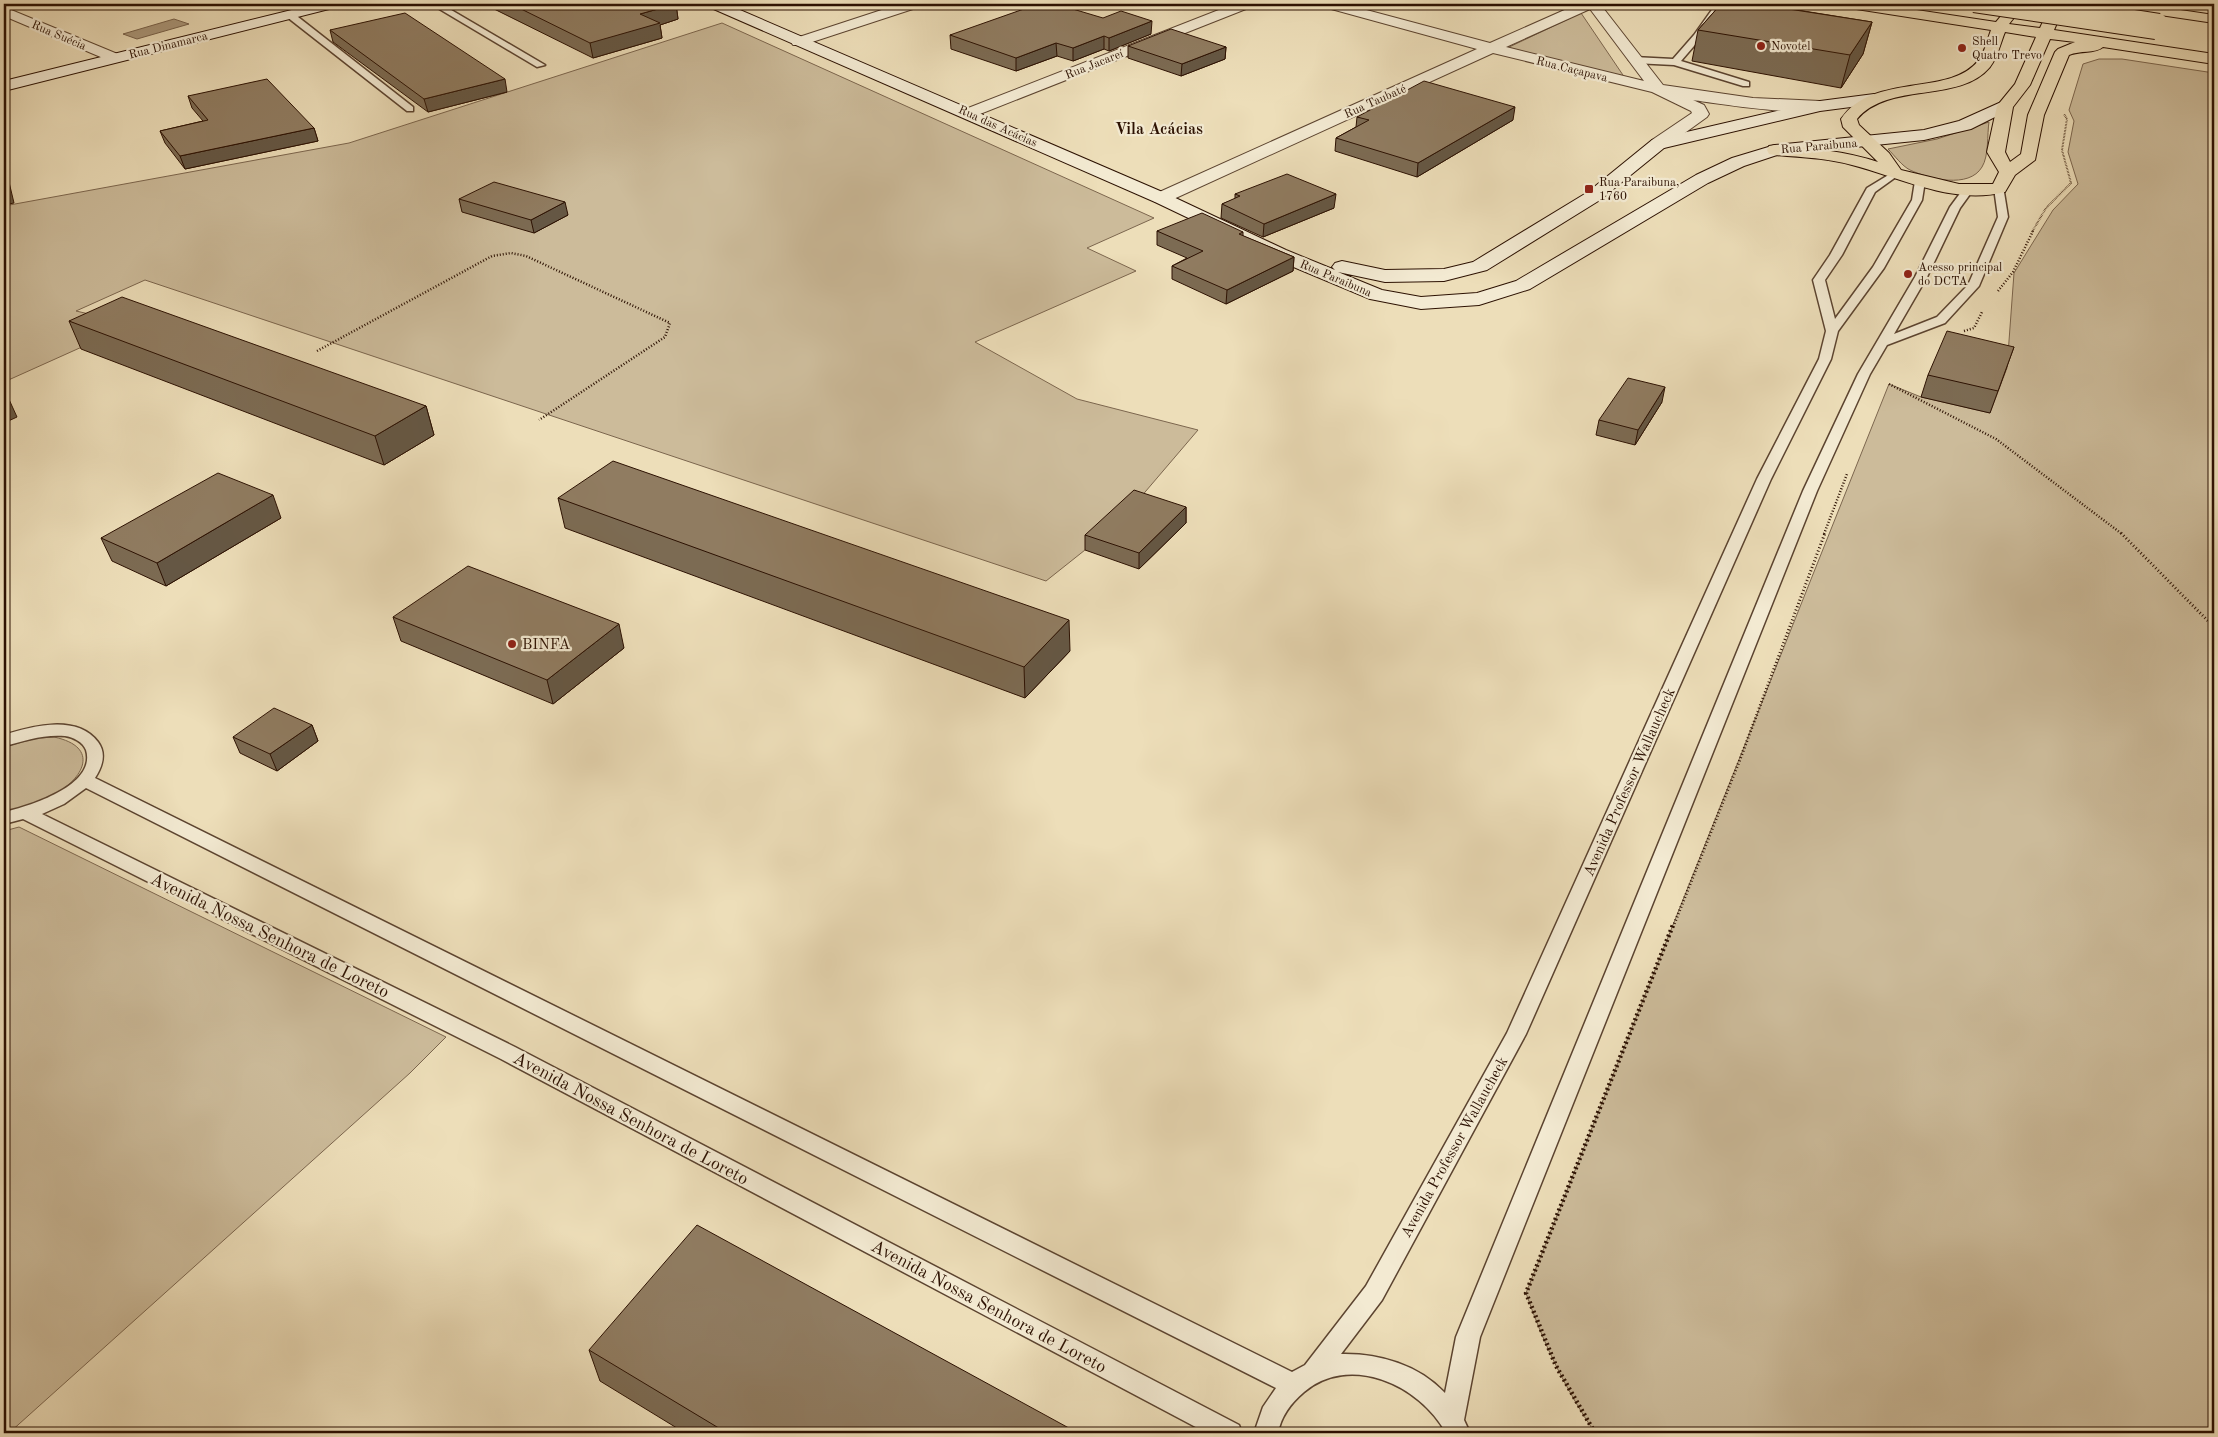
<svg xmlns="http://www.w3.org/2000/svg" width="2218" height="1437" viewBox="0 0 2218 1437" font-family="'Old Standard TT',serif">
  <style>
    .green { fill: #ccbb9a; stroke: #7c664e }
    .water { fill: #ab987b; stroke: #78624b }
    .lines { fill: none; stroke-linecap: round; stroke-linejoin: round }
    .service-casing { stroke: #5c4430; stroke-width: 3 }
    .minor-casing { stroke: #5c4430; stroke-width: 2 }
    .secondary-casing { stroke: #2c1102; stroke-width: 2 }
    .primary-casing { stroke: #2c1102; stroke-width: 2 }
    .motorway-casing { stroke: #2c1102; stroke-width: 2 }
    .path-far3 { stroke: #2c1102; stroke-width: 2; stroke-dasharray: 0.5 1; stroke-linecap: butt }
    .path-far2 { stroke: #2c1102; stroke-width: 2.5; stroke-dasharray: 1 2; stroke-linecap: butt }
    .path-far1 { stroke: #2c1102; stroke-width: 3; stroke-dasharray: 1 2.5; stroke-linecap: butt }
    .path { stroke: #2c1102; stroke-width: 4.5; stroke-dasharray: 2 3; stroke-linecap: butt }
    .service { fill: #f3ead2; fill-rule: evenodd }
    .minor { fill: #f3ead2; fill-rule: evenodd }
    .secondary { fill: #f3ead2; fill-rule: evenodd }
    .primary { fill: #eddeb9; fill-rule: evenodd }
    .motorway { fill: #eddeb9; fill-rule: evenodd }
    .primary-bridge-casing { stroke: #2c1102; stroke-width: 18; stroke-linecap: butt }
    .motorway-bridge-casing { stroke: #2c1102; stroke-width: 18; stroke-linecap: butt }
    .primary-bridge { stroke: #eddeb9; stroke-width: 16 }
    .motorway-bridge { stroke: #eddeb9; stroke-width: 16 }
    .wall { fill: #7c6b53; stroke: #2c1102 }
    .shaded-wall { fill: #655744; stroke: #2c1102 }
    .building { fill: #907c61; stroke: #2c1102 }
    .poi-dot { fill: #8f2418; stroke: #f3ead2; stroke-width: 2 }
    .labels { text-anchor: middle; stroke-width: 4.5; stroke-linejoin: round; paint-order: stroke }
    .far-street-label { font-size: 12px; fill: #2c1102; stroke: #f3ead2 }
    .far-poi-label { font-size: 12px; fill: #2c1102; stroke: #f3ead2; text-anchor: start }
    .poi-label { font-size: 15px; fill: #2c1102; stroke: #f3ead2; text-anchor: start }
    .street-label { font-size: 15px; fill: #2c1102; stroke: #f3ead2 }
    .far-district-label { font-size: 16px; font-weight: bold; fill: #2c1102; stroke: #f3ead2 }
    .near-street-label { font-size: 18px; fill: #2c1102; stroke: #f3ead2 }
  </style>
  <rect width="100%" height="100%" fill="#eddeb9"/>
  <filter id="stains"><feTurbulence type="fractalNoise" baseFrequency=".004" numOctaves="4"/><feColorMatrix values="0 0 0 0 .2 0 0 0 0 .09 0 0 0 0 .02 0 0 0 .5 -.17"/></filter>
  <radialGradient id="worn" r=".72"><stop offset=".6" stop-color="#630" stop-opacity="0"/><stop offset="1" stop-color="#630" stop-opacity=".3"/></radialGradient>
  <!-- green -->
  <g class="green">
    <path d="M1581,13L1627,81L1505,49Z"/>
    <path d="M722,23L1154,218L1087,248L1136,271L975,342L1077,399L1198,430L1134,505L1085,550L1046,581L145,280L76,311L133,324L4,382V206L349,143Z"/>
    <path d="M2099,59H2122L2214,73V1433H1595C1566,1390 1543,1343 1526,1293L1889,384L1921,397L1990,413L2007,368L2014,273L2053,210L2078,184L2068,152L2074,121L2069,110L2083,64Z"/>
    <path d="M1989,122C1987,134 1989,156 1982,167C1969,189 1929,179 1910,170C1902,166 1894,155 1888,149L1937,139Z"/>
    <path d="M54,737C101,747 84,779 52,796C38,804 20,810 4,812V747L37,738Z"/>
    <path d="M19,827L446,1037L410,1073L9,1433H4V831Z"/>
  </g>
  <!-- water -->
  <path class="water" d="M174,19L189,24L137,39L123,34Z"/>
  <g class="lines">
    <!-- service casing -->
    <g class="service-casing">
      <g id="service">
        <path d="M431,4H441L545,65L537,67Z"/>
        <path d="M1716,4H1724L1700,39L1681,61L1749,82V86H1743L1674,65L1634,63L1629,60L1634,57L1673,59L1694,35Z"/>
        <path d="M287,13H293L413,107V111H407L287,17Z"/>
        <path d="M1895,171L1900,174L1875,192L1842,255L1825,280L1835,319L1873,267L1912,200L1915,181L1920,178L1925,181L1922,200L1884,268L1838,331L1831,359L1771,479L1526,1034L1382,1300L1341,1354C1379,1353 1419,1365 1445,1393L1456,1337L1803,491L1858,374L1915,277L1950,207L1964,188H1972L1973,190L1960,208L1927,277L1894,334L1937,317L1968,285L1998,217L1994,188L1999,185L2003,186L2008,217L1979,286L1945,323L1887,345L1870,374L1817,491L1480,1337L1464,1420L1470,1433H1446C1420,1385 1350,1353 1304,1392C1291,1403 1281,1416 1278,1433H1254L1263,1407L1276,1388L86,788L64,804L42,814L515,1047L1239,1425L1242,1433H1207L501,1059L23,819L4,824V812C27,807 97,786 86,750C83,742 73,737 65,736C44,734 24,741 4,746V735C32,726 77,714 98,742C107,754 102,767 95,778L1292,1372L1305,1365L1366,1286L1507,1033L1757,479L1819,359L1826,331L1813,280L1830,255L1867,188Z"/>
      </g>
    </g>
    <!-- minor casing -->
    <g class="minor-casing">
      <g id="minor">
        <path d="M900,4H921L919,7L803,45H793L791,42L793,39Z"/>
        <path d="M1234,4H1253L1251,7L975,116H963L961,113L963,110Z"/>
        <path d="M1322,4H1344L1490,43L1578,4H1600L1663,85L1753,98L1820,101L1828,106C1819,120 1713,103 1693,100L1704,105L1709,114L1707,117L1664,148H1652L1650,144L1652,140L1692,113L1691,111L1652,92L1493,53L1167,202H1155L1152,198L1155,194L1477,49L1324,7ZM1590,9L1644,81L1506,47Z"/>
        <path d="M4,7L120,55L123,58L120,61H110L4,16Z"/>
      </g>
    </g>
    <!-- secondary casing -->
    <g class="secondary-casing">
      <g id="secondary">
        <path d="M316,4H339L337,7L4,91V81Z"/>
        <path d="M707,4H726L1167,194L1286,250L1335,270L1332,267L1335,263L1342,261L1385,270L1444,269L1473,262L1588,192L1652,140L1820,101L1874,94L1882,99L1874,104L1820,111L1664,148L1600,200L1487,270L1444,281L1385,282L1338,272L1382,290L1421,297L1477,293L1516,281L1696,175L1732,158L1775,145L1924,130L1959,121L1999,103L2005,101L2013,106L2011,109L1971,129L1924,140L1777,155L1744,166L1708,183L1530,289L1479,305L1421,309L1370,299L1272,258L1155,202L709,7Z"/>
      </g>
    </g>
    <!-- primary casing -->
    <g class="primary-casing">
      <path id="primary" d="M1843,4H1877L1996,22L2011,4H2025L2009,24L2040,28L2051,4H2065L2054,30L2214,54V64L2103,47C2095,54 2080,50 2069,55L2044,115L2035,160L2015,175L2005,192C1952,205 1902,178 1852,165C1827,158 1800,157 1775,155L1769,154L1767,150L1769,146L1775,145C1810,148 1845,151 1878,162L1843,127L1841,119C1873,72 1949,97 1978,61C1985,53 1987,40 1991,30L1850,8ZM2005,32L2036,37L2015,84L1997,106L1987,152L1999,172L1993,184H1959L1901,170L1889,153L1859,125L1857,119C1889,81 1959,104 1990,67C1998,57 2000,44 2005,32ZM2050,39L2075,42L2058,49L2055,52L2028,115L2021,154L2010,162L2005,152L2013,107L2030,85Z"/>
    </g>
    <!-- motorway casing -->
    <g class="motorway-casing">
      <path id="motorway" d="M2106,4H2140L2214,15V23L2113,8Z"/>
    </g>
    <!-- path-far3 -->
    <path class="path-far3" d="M2032,232L2046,208L2071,183L2062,150L2067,119L2064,114"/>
    <!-- path-far2 -->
    <g class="path-far2">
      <path d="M1998,291L2013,272L2033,231"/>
      <path d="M1964,331L1974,328L1982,312"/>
      <path d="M317,351L492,256L511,253L526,256L670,323L665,337L539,420"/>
      <path d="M1889,384L1996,439L2122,534"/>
      <path d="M1824,534L1847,474"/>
    </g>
    <!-- path-far1 -->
    <g class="path-far1">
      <path d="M2121,533L2214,627"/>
      <path d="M1673,927L1739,762L1825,533"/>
    </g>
    <!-- path -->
    <path class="path" d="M1595,1433L1556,1366L1526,1293L1673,925"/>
    <!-- service -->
    <use href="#service" class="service"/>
    <!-- minor -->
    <use href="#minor" class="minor"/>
    <!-- secondary -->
    <use href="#secondary" class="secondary"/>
    <!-- primary -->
    <use href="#primary" class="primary"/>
    <!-- motorway -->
    <use href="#motorway" class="motorway"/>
    <!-- primary-bridge casing -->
    <g class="primary-bridge-casing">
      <path id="primary-bridge" d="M1974,4L2156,31"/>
    </g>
    <!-- motorway-bridge casing -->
    <g class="motorway-bridge-casing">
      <path id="motorway-bridge" d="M2044,4L2159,22"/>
    </g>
    <!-- primary-bridge -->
    <use href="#primary-bridge" class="primary-bridge"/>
    <!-- motorway-bridge -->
    <use href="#motorway-bridge" class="motorway-bridge"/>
  </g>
  <!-- wall -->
  <g class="wall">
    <path d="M484,4H676L678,19L660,25L662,38L593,58Z"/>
    <path d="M1721,4H1786L1785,8L1872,22L1863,54L1841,88L1692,61L1698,30Z"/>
    <path d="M330,30L507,92L428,112L333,42Z"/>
    <path d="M1151,34L1109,51L1104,49L1073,61L1057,56L1016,71L951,49L950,35Z"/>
    <path d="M1128,46L1226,47L1225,59L1181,76L1128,58Z"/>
    <path d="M188,96L314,128L318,141L185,169L165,143L160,131L203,121L192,108Z"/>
    <path d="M1357,117L1513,120L1417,177L1335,151L1336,138L1356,127Z"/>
    <path d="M1235,194L1334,208L1263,237L1221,218L1222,204L1235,199Z"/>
    <path d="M459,199L568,215L534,233L462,212Z"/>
    <path d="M1157,231L1243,232V236L1294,257L1293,271L1226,304L1172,279V266L1187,258L1157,245Z"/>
    <path d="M69,321L426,406L434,435L384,465L81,349Z"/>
    <path d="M2014,347L1990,413L1921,397L1928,375Z"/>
    <path d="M1662,402L1635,445L1596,435L1599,420Z"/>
    <path d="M558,498L1070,651L1025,698L565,528Z"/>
    <path d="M1186,507V523L1139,569L1085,550V535Z"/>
    <path d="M281,518L166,586L112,561L101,538Z"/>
    <path d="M393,617L624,648L553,704L401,641Z"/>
    <path d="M312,725L318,741L277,771L240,753L233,737Z"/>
    <path d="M589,1350L1078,1433H685L600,1381Z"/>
  </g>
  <!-- shaded-wall -->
  <g class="shaded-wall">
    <path d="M676,4L678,19L660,25L662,38L593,58L590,43L640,14Z"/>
    <path d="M1779,4H1786L1782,21L1776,7Z"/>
    <path d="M1152,21L1151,34L1109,51V38Z"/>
    <path d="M1872,22L1863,54L1841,88L1850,55Z"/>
    <path d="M1104,36V49L1073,61V48Z"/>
    <path d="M1056,43L1057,56L1016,71V58Z"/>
    <path d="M1226,47L1225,59L1181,76L1182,64Z"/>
    <path d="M505,79L507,92L428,112L424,99Z"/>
    <path d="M1515,107L1513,120L1417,177L1418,163Z"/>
    <path d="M314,128L318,141L185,169L180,156Z"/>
    <path d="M4,161L14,203L4,205Z"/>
    <path d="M1336,194L1334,208L1263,237L1264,224Z"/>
    <path d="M565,202L568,215L534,233L531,220Z"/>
    <path d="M1294,257L1293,271L1226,304L1227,290Z"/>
    <path d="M1665,387L1662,402L1635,445L1638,430Z"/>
    <path d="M7,395L17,417L4,423V396Z"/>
    <path d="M426,406L434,435L384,465L375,436Z"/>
    <path d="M273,495L281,518L166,586L157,563Z"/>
    <path d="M1186,507V523L1139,569V553Z"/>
    <path d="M1069,620L1070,651L1025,698L1024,667Z"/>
    <path d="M619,624L624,648L553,704L547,680Z"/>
    <path d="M312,725L318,741L277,771L270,754Z"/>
  </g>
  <!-- building -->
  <g class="building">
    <path d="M511,4H676L640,14L660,23L590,43Z"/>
    <path d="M1038,4H1056L1103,18L1121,11L1152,21L1109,38L1104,36L1073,48L1056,43L1016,58L950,35Z"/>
    <path d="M1721,4H1779L1776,7L1872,22L1850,55L1698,30Z"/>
    <path d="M405,13L505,79L424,99L330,30Z"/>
    <path d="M1171,29L1226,47L1182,64L1128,46Z"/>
    <path d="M267,79L314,128L180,156L160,131L208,120L188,96Z"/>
    <path d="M1424,81L1515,107L1418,163L1336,138L1369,120L1357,117Z"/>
    <path d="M1287,174L1336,194L1264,224L1222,204L1240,196L1235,194Z"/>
    <path d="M494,182L565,202L531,220L459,199Z"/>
    <path d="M1202,213L1243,232L1239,234L1294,257L1227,290L1172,266L1203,251L1157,231Z"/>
    <path d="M122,297L426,406L375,436L69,321Z"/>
    <path d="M1947,331L2014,347L1998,391L1928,375Z"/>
    <path d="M1628,378L1665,387L1638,430L1599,420Z"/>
    <path d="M613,461L1069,620L1024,667L558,498Z"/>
    <path d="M218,473L273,495L157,563L101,538Z"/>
    <path d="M1134,490L1186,507L1139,553L1085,535Z"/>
    <path d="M468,566L619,624L547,680L393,617Z"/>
    <path d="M274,708L312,725L270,754L233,737Z"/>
    <path d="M697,1225L1078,1433H727L589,1350Z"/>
  </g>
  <!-- markers -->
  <g class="poi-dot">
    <circle cx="1761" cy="46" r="5"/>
    <circle cx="1962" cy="48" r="5"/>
    <rect x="1584" y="184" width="10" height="10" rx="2.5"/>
    <circle cx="1908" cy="274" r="5"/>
    <circle cx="512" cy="644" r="5"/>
  </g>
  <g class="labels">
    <!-- far-street labels -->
    <g class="far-street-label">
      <text transform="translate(59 35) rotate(23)" y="4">Rua Suécia</text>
      <text transform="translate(168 45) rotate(-14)" y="4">Rua Dinamarca</text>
      <text transform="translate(1094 64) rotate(-22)" y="4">Rua Jacareí</text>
      <text transform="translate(1572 69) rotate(14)" y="4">Rua Caçapava</text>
      <text transform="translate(1375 101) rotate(-24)" y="4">Rua Taubaté</text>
      <text transform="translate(998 126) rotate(24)" y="4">Rua das Acácias</text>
      <text transform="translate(1819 146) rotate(-5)" y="4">Rua Paraibuna</text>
      <text transform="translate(1336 278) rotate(23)" y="4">Rua Paraibuna</text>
    </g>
    <!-- far-poi labels -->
    <g class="far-poi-label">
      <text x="1972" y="45">Shell<tspan x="1972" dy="14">Quatro Trevo</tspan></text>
      <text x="1771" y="50">Novotel</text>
      <text x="1599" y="186">Rua Paraibuna,<tspan x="1599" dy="14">1760</tspan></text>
      <text x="1918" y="271">Acesso principal<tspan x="1918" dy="14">do DCTA</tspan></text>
    </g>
    <!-- poi labels -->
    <g class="poi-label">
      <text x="522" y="649">BINFA</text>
    </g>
    <!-- street labels -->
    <g class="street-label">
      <text transform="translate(1629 782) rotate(-66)" y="5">Avenida Professor Wallaucheck</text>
      <text transform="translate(1454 1147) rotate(-61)" y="5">Avenida Professor Wallaucheck</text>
    </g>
    <!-- far-district labels -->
    <g class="far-district-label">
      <text x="1159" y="134">Vila Acácias</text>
    </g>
    <!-- near-street labels -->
    <g class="near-street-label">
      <text transform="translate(270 935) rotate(26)" y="6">Avenida Nossa Senhora de Loreto</text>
      <text transform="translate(631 1118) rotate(28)" y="6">Avenida Nossa Senhora de Loreto</text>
      <text transform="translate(989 1306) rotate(28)" y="6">Avenida Nossa Senhora de Loreto</text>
    </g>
  </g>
  <!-- margin -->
  <rect width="2218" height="1437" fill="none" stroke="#eddeb9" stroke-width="20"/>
  <rect x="5" y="5" width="2208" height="1427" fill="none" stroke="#2c1102" stroke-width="2.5"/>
  <rect x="10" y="10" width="2198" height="1417" fill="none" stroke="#2c1102"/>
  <rect width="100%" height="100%" filter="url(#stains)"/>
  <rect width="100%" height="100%" fill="url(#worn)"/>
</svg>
